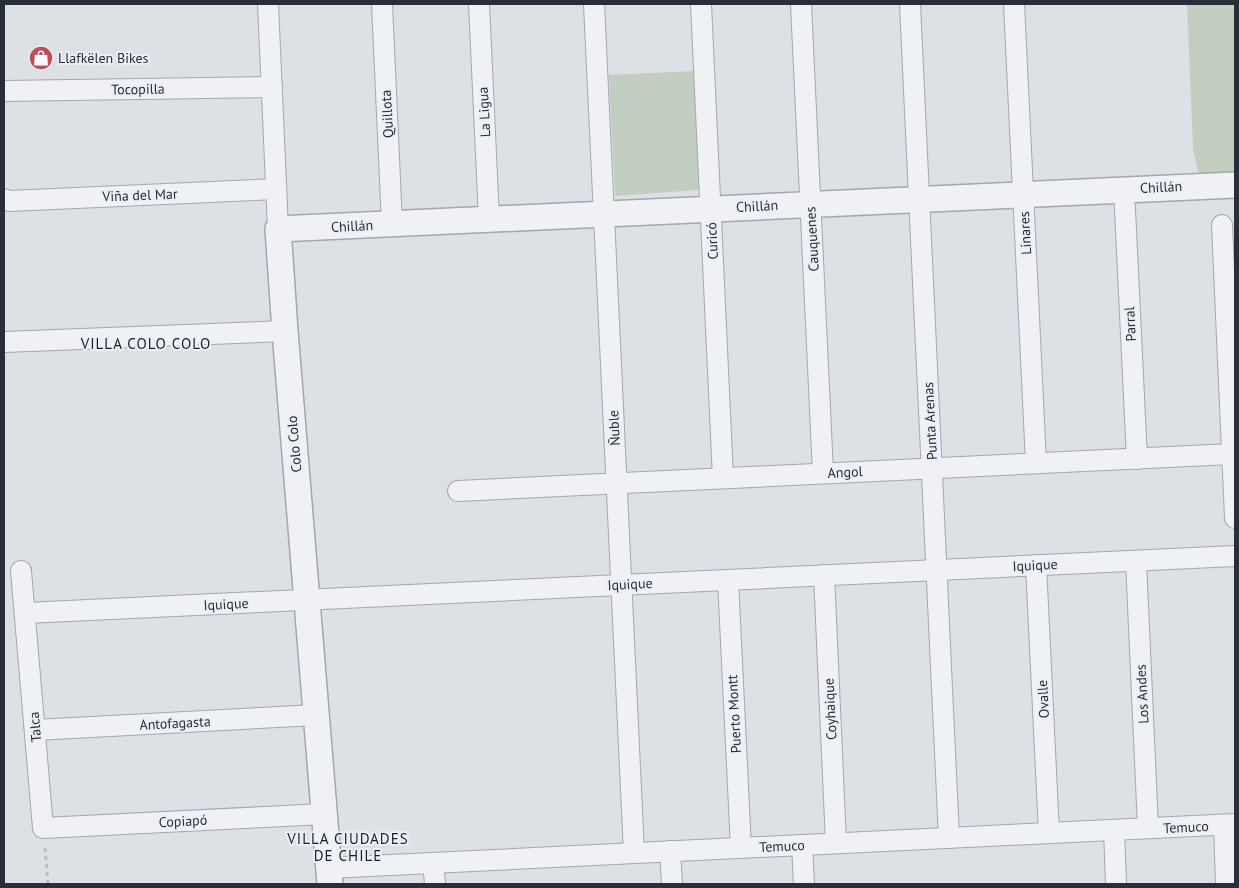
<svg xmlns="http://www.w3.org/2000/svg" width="1239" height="888" viewBox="0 0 1239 888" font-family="'PT Sans',sans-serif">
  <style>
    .green { fill: #c2cebf }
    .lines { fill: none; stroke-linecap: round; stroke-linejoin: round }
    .minor-casing { stroke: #a3a7ae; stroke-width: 22 }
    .tertiary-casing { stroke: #a3a7ae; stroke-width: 28 }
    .path { stroke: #bbbec4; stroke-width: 3; stroke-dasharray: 4 4; stroke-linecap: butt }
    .minor { stroke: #eff1f4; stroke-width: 20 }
    .tertiary { stroke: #eff1f4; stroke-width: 25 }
    .labels { text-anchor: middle; stroke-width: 4; stroke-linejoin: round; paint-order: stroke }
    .poi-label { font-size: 14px; fill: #282e3a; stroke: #eceff3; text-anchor: start }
    .street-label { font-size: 14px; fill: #282e3a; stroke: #eceff3 }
    .neighbourhood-label { font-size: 15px; letter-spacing: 1px; fill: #1b1f2b; stroke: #eceff3 }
  </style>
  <rect width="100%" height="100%" fill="#dde0e5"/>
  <!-- green -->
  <g class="green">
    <path d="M1187,4H1235V180L1201,182L1193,149Z"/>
    <path d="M696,71L699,190L615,196L609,75Z"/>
  </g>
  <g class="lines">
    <!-- minor casing -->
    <g class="minor-casing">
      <g id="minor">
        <path d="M268,4L278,229"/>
        <path d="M382,4L392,224"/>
        <path d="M479,4L489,219"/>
        <path d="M594,4L634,853"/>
        <path d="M701,4L723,478"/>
        <path d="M801,4L823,473"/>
        <path d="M910,4L949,838"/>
        <path d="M1014,4L1036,463"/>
        <path d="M4,91L272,87"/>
        <path d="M1124,189L1137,459"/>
        <path d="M4,199L9,201L276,189"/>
        <path d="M1222,225L1235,518"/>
        <path d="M4,342L285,331"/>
        <path d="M458,491L1232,454"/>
        <path d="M1136,561L1148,828"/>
        <path d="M1036,565L1049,833"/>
        <path d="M21,571L43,828L324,814"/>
        <path d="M824,575L836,843"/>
        <path d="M728,580L741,848"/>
        <path d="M25,613L1235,556"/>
        <path d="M35,730L316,715"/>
        <path d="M1224,825L1226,884"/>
        <path d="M1114,830L1116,884"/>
        <path d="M802,845L804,884"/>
        <path d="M670,851L672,884"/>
        <path d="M433,863L435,884"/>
        <path d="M328,868L1235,824"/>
      </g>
    </g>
    <!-- tertiary casing -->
    <g class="tertiary-casing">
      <path id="tertiary" d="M330,884L285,331L278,229L1235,185"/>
    </g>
    <!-- path -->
    <path class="path" d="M45,848L48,884"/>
    <!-- minor -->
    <use href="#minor" class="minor"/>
    <!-- tertiary -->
    <use href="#tertiary" class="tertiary"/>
  </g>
  <!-- icons -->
  <defs>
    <g id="shop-disc" transform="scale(1.25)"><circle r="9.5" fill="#be4f59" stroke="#eceff3"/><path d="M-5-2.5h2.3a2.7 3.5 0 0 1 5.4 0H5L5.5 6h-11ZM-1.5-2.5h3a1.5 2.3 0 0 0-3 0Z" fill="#fff"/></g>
  </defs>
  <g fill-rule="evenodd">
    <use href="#shop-disc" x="41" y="58"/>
  </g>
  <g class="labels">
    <!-- poi labels -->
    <g class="poi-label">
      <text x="58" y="63">Llafkëlen Bikes</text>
    </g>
    <!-- street labels -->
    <g class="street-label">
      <text transform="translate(138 89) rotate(-1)" y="5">Tocopilla</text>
      <text transform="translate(484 112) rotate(-93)" y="5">La Ligua</text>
      <text transform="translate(387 114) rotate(-93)" y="5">Quillota</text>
      <text transform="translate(1161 187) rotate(-3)" y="5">Chillán</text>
      <text transform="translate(140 195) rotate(-2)" y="5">Viña del Mar</text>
      <text transform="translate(757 206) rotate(-3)" y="5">Chillán</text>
      <text transform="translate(352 226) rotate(-3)" y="5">Chillán</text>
      <text transform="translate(1025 233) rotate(-93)" y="5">Linares</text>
      <text transform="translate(812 239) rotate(-93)" y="5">Cauquenes</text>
      <text transform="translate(712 241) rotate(-93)" y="5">Curicó</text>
      <text transform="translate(1130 324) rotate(-93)" y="5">Parral</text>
      <text transform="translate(930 421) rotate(-93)" y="5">Punta Arenas</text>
      <text transform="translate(614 428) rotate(-93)" y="5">Ñuble</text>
      <text transform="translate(294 444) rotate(-95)" y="5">Colo Colo</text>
      <text transform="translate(845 472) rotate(-3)" y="5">Angol</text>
      <text transform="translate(1035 565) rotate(-3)" y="5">Iquique</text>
      <text transform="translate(630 584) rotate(-3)" y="5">Iquique</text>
      <text transform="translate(226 604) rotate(-3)" y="5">Iquique</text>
      <text transform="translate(1142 694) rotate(-93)" y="5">Los Andes</text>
      <text transform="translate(1043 699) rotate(-93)" y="5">Ovalle</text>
      <text transform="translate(830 709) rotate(-93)" y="5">Coyhaique</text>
      <text transform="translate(734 714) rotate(-93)" y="5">Puerto Montt</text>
      <text transform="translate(175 723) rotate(-3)" y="5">Antofagasta</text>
      <text transform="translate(35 727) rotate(-95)" y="5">Talca</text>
      <text transform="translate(183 821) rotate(-3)" y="5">Copiapó</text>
      <text transform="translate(1186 827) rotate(-3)" y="5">Temuco</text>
      <text transform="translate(782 846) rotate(-3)" y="5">Temuco</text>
    </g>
    <!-- neighbourhood labels -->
    <g class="neighbourhood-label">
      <text x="146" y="349">VILLA COLO COLO</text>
      <text x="348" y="844">VILLA CIUDADES<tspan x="348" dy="17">DE CHILE</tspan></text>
    </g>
  </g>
  <!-- border -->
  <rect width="1239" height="888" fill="none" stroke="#282e3a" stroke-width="10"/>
</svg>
